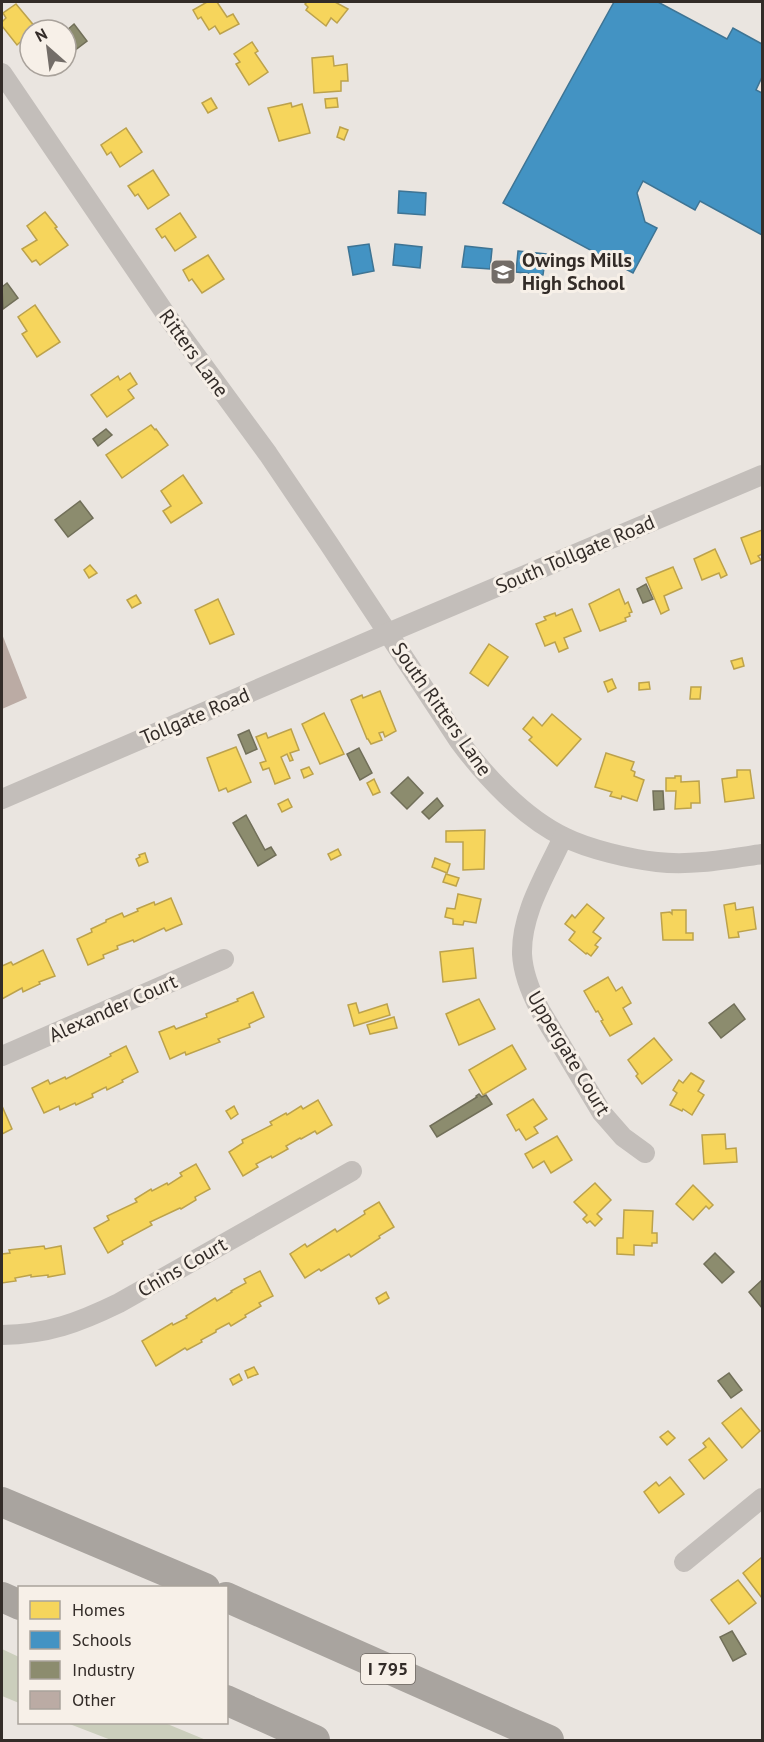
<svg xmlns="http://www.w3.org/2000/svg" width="764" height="1742" viewBox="0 0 764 1742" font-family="'PT Sans',sans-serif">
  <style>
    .green { fill: #cbcebc }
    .homes { fill: #f6d55c; stroke: #bca24c; stroke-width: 1.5 }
    .schools { fill: #4393c3; stroke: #3e7494; stroke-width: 1.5 }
    .industry { fill: #8c8c6e; stroke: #716f59; stroke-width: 1.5 }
    .building { fill: #bbaba4 }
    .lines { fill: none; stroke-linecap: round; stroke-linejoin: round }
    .minor { stroke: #c3beba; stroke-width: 20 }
    .highway { stroke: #a9a49f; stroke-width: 30 }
    .labels { text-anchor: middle; stroke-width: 6; stroke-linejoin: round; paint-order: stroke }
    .shield { fill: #f7f0e8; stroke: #6e6762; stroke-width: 1.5 }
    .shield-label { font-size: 18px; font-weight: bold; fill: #332c28 }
    .poi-label { font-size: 20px; font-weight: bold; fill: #332c28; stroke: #f7f0e8; text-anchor: start }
    .street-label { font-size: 20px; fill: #332c28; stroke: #f7f0e8 }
  </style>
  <rect width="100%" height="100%" fill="#eae5e0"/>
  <!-- green -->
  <g class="green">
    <path d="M2,1649L19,1657V1703L2,1696Z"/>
    <path d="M67,1723H165L206,1740H111Z"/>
  </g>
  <!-- homes -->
  <g class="homes">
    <path d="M207,2H217L227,17L233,14L239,24L220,34L215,26L209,30L201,17L198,19L193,10Z"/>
    <path d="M307,2H335L348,9L337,23L331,18L326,26L306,10L308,7L305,4Z"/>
    <path d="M16,4L36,28L30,30V33L17,45L2,26V22L6,18L3,13Z"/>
    <path d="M252,42L258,51L255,53L268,72L249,85L236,64L240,62L234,54Z"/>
    <path d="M333,56L334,66L347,64L348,81H341V91L314,93L312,58Z"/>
    <path d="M211,98L217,108L208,113L202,103Z"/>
    <path d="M337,98L338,107L326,108L325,99Z"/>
    <path d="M291,103L292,107L302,104L310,133L279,141L268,108Z"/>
    <path d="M340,127L348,130L344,140L337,137Z"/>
    <path d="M126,128L142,152L120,167L111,152L107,155L101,145Z"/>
    <path d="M153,170L169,195L148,209L138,194L135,196L128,186Z"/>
    <path d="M45,212L57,227L55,228L68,245L40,265L36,260L32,262L22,249L37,240L27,226Z"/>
    <path d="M180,213L196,237L175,251L165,236L162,238L156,229Z"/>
    <path d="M208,255L224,279L202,293L192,279L189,281L183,270Z"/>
    <path d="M35,305L60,342L37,357L22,334L27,331L18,317Z"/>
    <path d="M130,373L137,384L128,390L134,398L107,417L91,395L118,376L120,380Z"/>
    <path d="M151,425L155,430L156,429L168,445L122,478L106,455Z"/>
    <path d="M183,475L202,503L171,523L163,511L171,506L161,491Z"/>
    <path d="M762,530V554L758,556L761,560L751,564L741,538Z"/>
    <path d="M715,549L727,575L721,578L719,573L702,580L694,559Z"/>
    <path d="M90,565L97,573L89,578L84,570Z"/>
    <path d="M673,567L682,588L664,596L669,610L661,614L646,578Z"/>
    <path d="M619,589L625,604L628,602L632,612L629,613L630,616L625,618L626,621L600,631L589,604Z"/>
    <path d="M136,595L141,603L132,608L127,600Z"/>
    <path d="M218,599L234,634L210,644L195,610Z"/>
    <path d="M572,609L581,631L564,638L568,648L559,652L555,642L545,646L536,624L546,620L544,617L555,613L556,616Z"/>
    <path d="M489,644L508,657L488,686L470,673Z"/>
    <path d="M742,658L744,666L734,669L731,661Z"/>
    <path d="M612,679L616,688L608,692L604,682Z"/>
    <path d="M649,682L650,689L639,690V683Z"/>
    <path d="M691,687H701L700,699H690Z"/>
    <path d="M380,691L396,731L385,737L383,732L379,733L382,740L371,744L368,739H367L351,700L362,695L363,698Z"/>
    <path d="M324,713L344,754L320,764L302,724Z"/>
    <path d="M552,714L581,739L557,766L529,740L532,737L523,729L533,717L542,726Z"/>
    <path d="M291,729L299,750L290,753L293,760L290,761L287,754L281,757L290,778L275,784L269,768L263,770L260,763L266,761L256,737L266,733L268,738Z"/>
    <path d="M236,747L251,782L228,792L226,788L219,791L207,758Z"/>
    <path d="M606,753L634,762L631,770L635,772L634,776L644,780L637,801L622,796L621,799L610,796L612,792L595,787Z"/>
    <path d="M309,767L313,774L304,778L301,770Z"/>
    <path d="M737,770H750L754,798L725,802L722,779L737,777Z"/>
    <path d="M675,776H681V782L699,781L700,803H691V808L675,809L676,791H666V778H675Z"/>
    <path d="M374,779L380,792L373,795L367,783Z"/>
    <path d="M288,799L292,807L282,812L278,804Z"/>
    <path d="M485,830L484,869L463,870V842H446V831Z"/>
    <path d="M338,849L341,855L331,860L328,854Z"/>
    <path d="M145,853L148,862L139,866L136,859L140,857L139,855Z"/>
    <path d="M435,858L450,864L447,873L432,867Z"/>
    <path d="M446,874L459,878L456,886L443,882Z"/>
    <path d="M458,894L481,899L476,923L464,921L463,925L453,924V919L445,917L447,908L455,909Z"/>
    <path d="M171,898L182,924L166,931L164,928L134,942L133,940L117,946L118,949L103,955L104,958L88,965L77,939L92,932L91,929L106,922V920L122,913L124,917L138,911L137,909L154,902L155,905Z"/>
    <path d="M735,903L736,910L753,907L756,929L738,932L739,937L729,938L724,905Z"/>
    <path d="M587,904L604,918L593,932L601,938L595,945L598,947L591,956L587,953L586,954L569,940L575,932L565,924L572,915L575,918Z"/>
    <path d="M672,910H686V933H693V940H663L661,913L670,912L672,914Z"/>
    <path d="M473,948L476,978L443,982L440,952Z"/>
    <path d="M43,950L55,976L39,982L40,984L23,992L22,988L2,999V966L11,962L13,965Z"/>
    <path d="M608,977L616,991L622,987L631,1003L623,1008L632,1024L610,1036L601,1021L603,1020L598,1011L596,1012L584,991Z"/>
    <path d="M253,992L264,1017L249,1024L250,1027L218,1039L220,1042L186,1055L185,1052L170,1059L159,1032L174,1026L176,1029L207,1017L206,1014L238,1001L237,999Z"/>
    <path d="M479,999L495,1029L459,1045L446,1014Z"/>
    <path d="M356,1003L359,1013L387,1004L390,1015L354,1026L348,1005Z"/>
    <path d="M394,1017L397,1028L370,1034L367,1025Z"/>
    <path d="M654,1038L672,1060L642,1084L636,1076L638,1074L628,1060Z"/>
    <path d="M512,1045L526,1069L483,1095L469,1070Z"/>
    <path d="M126,1046L138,1072L122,1080L123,1082L107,1090L106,1087L92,1094L93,1097L76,1105L75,1103L60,1110L59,1106L44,1113L32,1088L48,1080L50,1084L65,1077L66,1079L111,1056L110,1054Z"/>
    <path d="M691,1073L704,1081L698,1091L704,1095L692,1115L683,1109L682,1111L670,1105L677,1093L673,1090L679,1080L683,1083Z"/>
    <path d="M533,1099L547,1119L534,1127L538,1133L526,1140L519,1129L516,1131L507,1115Z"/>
    <path d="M318,1100L332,1125L317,1134L315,1131L301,1139L300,1138L286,1146L288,1149L272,1158L271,1156L256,1164L258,1167L243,1176L229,1152L243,1143L242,1140L272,1125L270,1122L286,1113L287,1115L301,1106L303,1109Z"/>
    <path d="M2,1106L12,1129L2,1134Z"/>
    <path d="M234,1106L238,1114L231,1119L226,1111Z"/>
    <path d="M725,1134L726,1149L736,1148L737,1162L704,1164L702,1135Z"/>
    <path d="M557,1136L572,1160L551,1173L544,1161L533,1168L525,1154Z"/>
    <path d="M196,1164L210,1189L195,1197L196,1200L181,1209L180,1208L150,1222L152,1225L122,1241L123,1244L108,1253L94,1228L109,1220L107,1216L137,1202L135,1199L151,1189L152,1191L167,1183L168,1185L182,1176L180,1173Z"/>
    <path d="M595,1183L611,1200L597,1214L602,1219L595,1226L590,1221L587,1223L583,1219L587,1215L574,1202Z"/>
    <path d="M693,1185L713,1205L709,1209L706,1206L693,1220L676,1204Z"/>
    <path d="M379,1202L394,1227L379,1236L380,1238L351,1257L349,1254L321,1271L319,1269L305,1278L290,1254L305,1244L307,1247L335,1229L337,1232L365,1214L364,1211Z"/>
    <path d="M624,1210L653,1211L652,1233H657V1243H652V1246L634,1245V1255L617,1254V1238H623Z"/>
    <path d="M44,1246L45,1249L61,1246L65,1274L48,1277V1275L31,1277V1275L15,1278L16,1281L2,1283V1254L10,1253L9,1250Z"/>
    <path d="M260,1271L273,1296L259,1303L261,1306L245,1315L246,1317L231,1326L229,1323L216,1330V1332L201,1340L202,1342L187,1350L185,1348L156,1366L142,1341L172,1323L173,1325L187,1318L186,1316L215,1298L217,1301L232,1292L231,1291L246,1283L244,1279Z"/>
    <path d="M386,1292L389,1298L379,1304L376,1298Z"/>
    <path d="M254,1367L258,1374L248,1378L245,1371Z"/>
    <path d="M239,1374L242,1380L233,1385L230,1379Z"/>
    <path d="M741,1408L760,1431L742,1448L722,1423Z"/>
    <path d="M668,1431L675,1438L667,1445L660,1437Z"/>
    <path d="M709,1438L727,1460L704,1479L689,1460L706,1447L703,1443Z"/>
    <path d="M670,1477L684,1494L659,1513L644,1492L656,1482L659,1486Z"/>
    <path d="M762,1557V1598L743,1573Z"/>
    <path d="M738,1580L756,1603L729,1624L711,1600Z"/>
  </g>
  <!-- schools -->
  <g class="schools">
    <path d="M614,2H658L727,39L733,28L762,44V77L756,90L762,93V235L700,201L695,210L643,181L637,193L645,222L657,228L633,273L503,203Z"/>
    <path d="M399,191L426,193L425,215L398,213Z"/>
    <path d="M369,244L374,271L353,275L348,247Z"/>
    <path d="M395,244L422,247L420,268L393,265Z"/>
    <path d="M465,246L492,249L490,269L462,267Z"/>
    <path d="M518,251L546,254L543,275L516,272Z"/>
  </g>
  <!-- industry -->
  <g class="industry">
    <path d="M74,24L87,41L74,51L66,41V31Z"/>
    <path d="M7,283L18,298L3,309L2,287Z"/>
    <path d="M106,429L112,435L98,446L93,439Z"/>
    <path d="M80,501L93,518L68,537L55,520Z"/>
    <path d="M646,584L653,599L643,603L637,589Z"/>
    <path d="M249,730L257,749L246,754L238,735Z"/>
    <path d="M359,748L372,773L360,780L347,754Z"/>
    <path d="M408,777L423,793L407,809L391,793Z"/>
    <path d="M653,791H663L664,809L654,810Z"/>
    <path d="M437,798L443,806L429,819L422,812Z"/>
    <path d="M246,815L265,850L271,847L276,855L258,866L233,823Z"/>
    <path d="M734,1004L745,1019L721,1038L709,1023Z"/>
    <path d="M479,1094L482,1097L486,1095L492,1104L437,1137L430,1126L477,1097L476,1096Z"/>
    <path d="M715,1253L734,1272L722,1283L704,1264Z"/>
    <path d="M762,1280V1308L749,1292Z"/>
    <path d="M729,1373L742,1390L731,1398L718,1381Z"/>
    <path d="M732,1631L746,1654L733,1661L720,1637Z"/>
  </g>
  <!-- building -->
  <path class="building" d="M2,634L27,698L2,709Z"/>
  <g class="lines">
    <!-- minor -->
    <g class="minor">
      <path d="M2,73L167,316L268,454L329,544L459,741C485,776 524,818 564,837C588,849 630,859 657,862C692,866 728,859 762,854"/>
      <path d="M2,799L388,633L762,475"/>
      <path d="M563,837C547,873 521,912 522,954C523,974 531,993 540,1010L602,1113L623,1137L645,1153"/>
      <path d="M2,1056L224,959"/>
      <path d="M2,1335C48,1334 78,1323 119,1303L352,1171"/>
      <path d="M684,1562L762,1498"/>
    </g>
    <!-- highway -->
    <g class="highway">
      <path d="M2,1502L205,1588"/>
      <path d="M2,1597L20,1605"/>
      <path d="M226,1597L549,1740"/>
      <path d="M226,1700L315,1740"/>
    </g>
  </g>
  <!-- icons -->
  <defs>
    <g id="school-square" transform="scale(1.35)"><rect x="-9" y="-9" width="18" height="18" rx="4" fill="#736d68" stroke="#f7f0e8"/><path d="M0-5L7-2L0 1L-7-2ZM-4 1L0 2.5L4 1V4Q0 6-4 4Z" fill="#fff"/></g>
  </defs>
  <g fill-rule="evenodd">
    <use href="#school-square" x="503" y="272"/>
  </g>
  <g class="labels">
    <!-- shield labels -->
    <rect class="shield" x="361" y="1654" width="54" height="30" rx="4.5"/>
    <g class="shield-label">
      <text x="388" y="1675">I 795</text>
    </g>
    <!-- poi labels -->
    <g class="poi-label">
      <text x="522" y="267">Owings Mills<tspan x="522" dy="23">High School</tspan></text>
    </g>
    <!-- street labels -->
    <g class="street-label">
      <text transform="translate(194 353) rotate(54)" y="7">Ritters Lane</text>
      <text transform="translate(575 554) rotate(-23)" y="7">South Tollgate Road</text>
      <text transform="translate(442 709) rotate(55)" y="7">South Ritters Lane</text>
      <text transform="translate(195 716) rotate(-23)" y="7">Tollgate Road</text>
      <text transform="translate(113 1008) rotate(-24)" y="7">Alexander Court</text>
      <text transform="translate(569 1053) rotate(59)" y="7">Uppergate Court</text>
      <text transform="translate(182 1267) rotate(-30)" y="7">Chins Court</text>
    </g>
  </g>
  <!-- border -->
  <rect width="764" height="1742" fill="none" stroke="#332c28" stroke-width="6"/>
  <!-- legend -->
  <rect x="18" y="1586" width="210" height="138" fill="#f7f0e8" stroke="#a9a29b" stroke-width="1.5"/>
  <rect x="30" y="1601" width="30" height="18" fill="#f6d55c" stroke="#a9a29b" stroke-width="1.5"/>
  <text x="72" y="1616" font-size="18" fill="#332c28">Homes</text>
  <rect x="30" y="1631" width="30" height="18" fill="#4393c3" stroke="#a9a29b" stroke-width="1.5"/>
  <text x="72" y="1646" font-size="18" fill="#332c28">Schools</text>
  <rect x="30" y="1661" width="30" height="18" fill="#8c8c6e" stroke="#a9a29b" stroke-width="1.5"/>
  <text x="72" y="1676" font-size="18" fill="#332c28">Industry</text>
  <rect x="30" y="1691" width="30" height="18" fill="#bbaba4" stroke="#a9a29b" stroke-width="1.5"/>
  <text x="72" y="1706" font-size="18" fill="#332c28">Other</text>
  <!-- north arrow -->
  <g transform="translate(48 48) rotate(332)"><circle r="28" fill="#f7f0e8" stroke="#a9a29b" stroke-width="1.5"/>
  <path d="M0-4.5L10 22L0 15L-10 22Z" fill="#736d68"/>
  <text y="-9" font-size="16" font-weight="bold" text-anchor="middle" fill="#332c28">N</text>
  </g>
</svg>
